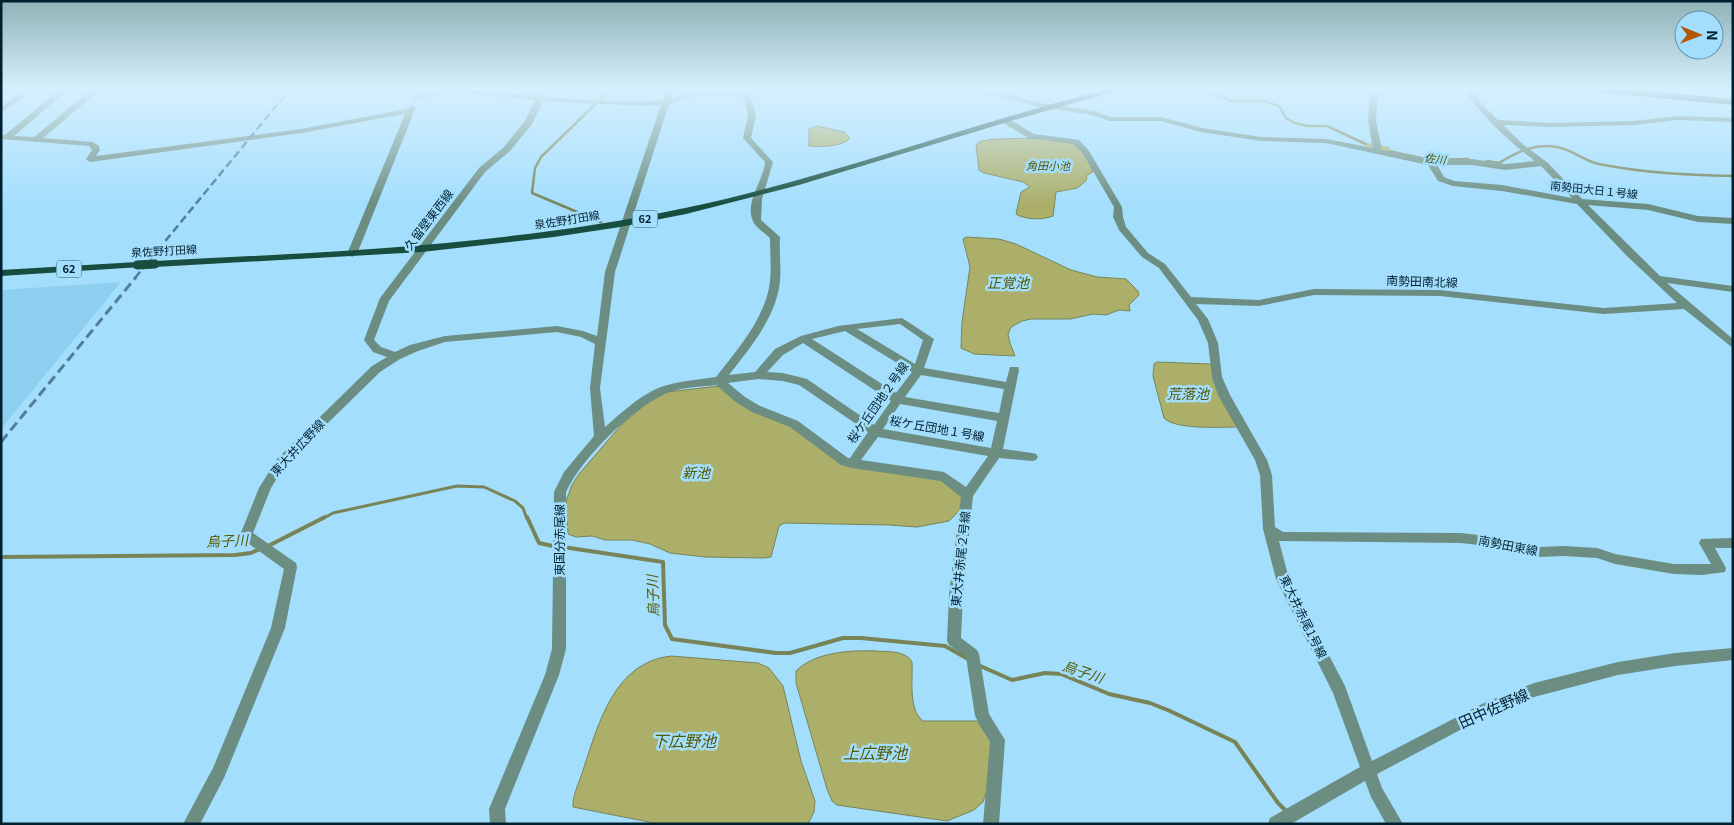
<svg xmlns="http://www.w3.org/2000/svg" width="1734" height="825" viewBox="0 0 1734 825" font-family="Georgia,'Noto Sans JP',serif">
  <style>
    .built { fill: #8ecfef }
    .water { fill: #abaf69; stroke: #788457 }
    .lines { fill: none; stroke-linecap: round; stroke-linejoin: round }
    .stream-far2 { stroke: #788457; stroke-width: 2.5 }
    .stream-far1 { stroke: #788457; stroke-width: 3 }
    .stream { stroke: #788457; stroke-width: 4 }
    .river { fill: #abaf69; fill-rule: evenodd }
    .minor { fill: #6c8d81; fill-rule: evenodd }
    .major { fill: #184e3f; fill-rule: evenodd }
    .rail-far1 { stroke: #517e95; stroke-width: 2.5; stroke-dasharray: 8 4; stroke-linecap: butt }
    .rail { stroke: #517e95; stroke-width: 3; stroke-dasharray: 10 5; stroke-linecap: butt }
    .major-bridge { stroke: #184e3f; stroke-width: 9 }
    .labels { text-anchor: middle; stroke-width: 5; stroke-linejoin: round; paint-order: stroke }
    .far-water-label { font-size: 11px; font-style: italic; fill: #555700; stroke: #a3defd }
    .far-street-label { font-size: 11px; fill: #00202e; stroke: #a3defd }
    .shield { fill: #a3defd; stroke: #31596c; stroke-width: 1 }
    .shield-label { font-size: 11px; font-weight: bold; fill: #00202e }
    .street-label { font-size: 12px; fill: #00202e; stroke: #a3defd }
    .water-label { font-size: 14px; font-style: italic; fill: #555700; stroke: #a3defd }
    .near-street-label { font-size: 15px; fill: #00202e; stroke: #a3defd }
    .near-water-label { font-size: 16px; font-style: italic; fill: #555700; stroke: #a3defd }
  </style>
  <rect width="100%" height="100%" fill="#a3defd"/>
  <!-- built -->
  <path class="built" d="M121,282L1,429V290Z"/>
  <!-- water -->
  <g class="water">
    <path d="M817,126L844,132L850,138C842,147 821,147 809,146V129Z"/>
    <path d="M995,139C1013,139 1063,135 1076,146C1085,152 1089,162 1093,172L1087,175L1086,181L1077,188L1056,192L1053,216C1043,220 1025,220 1016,214L1021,192L1030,187L1023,182L984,173L979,170L976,145L981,141Z"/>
    <path d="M966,237L999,239L1016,244L1071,270L1097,277L1126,279L1138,291L1139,295L1129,305L1130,311L1119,310L1106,315L1093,314L1070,319H1031L1022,321L1011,327L1008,334L1010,343L1015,356L974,354L961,348L962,322L970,267L963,239Z"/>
    <path d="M1157,362L1210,364L1213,367L1238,427C1222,427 1175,430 1164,418L1153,376L1154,364Z"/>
    <path d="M719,386L793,425L846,465L940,480L963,496L964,503L958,512L949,521L917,527L889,525L784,523L779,526L771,557L764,558L705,557L670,553L650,544L632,540H605L592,536L576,537L568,534L566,501L572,485L579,474L622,424L647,403L667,392Z"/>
    <path d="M876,651C888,652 905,650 912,662C913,680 908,709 923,721H977L992,743L990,781L983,802L974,810L947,821L837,805L832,801L827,789L796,683V671C815,652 850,650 876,651Z"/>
    <path d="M671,656L758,663L769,668L783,686L801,761L815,801L814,812L808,824H659L573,807C572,795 581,779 584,767C599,722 615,662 671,656Z"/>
  </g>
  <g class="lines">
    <!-- stream-far2 -->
    <g class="stream-far2">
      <path d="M1146,89L1156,91L1206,90L1232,101H1264L1279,106L1286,118L1295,123L1307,126H1327L1372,147"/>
      <path d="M1384,150L1430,160L1468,159"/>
      <path d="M1487,161L1499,163C1517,152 1535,143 1557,147C1571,149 1584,161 1599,164C1644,173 1688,175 1733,176"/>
      <path d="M601,222L532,193L535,168L541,157L611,89"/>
    </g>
    <!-- stream-far1 -->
    <path class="stream-far1" d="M322,519L333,513L457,486L484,487L515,501L523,508L527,519"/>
    <!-- stream -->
    <g class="stream">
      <path d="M527,517L539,543L557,547"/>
      <path d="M268,546L325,517"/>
      <path d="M563,547L663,562L665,625L672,639L776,653H790L843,638H861L945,646L968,659"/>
      <path d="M1,557L235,555L251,553L260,549"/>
      <path d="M978,665L1012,680L1045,673L1061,674L1109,694L1150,703L1170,711L1235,742L1278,803L1286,811"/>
    </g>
    <!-- river -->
    <path class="river" d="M1372,143L1389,147L1390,150L1384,154L1367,150L1366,147L1367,144Z"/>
    <!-- minor -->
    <g class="minor">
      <path d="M6,89H18L1,95V90Z"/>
      <path d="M25,89H34L1,113V107Z"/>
      <path d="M60,89H69L14,136L34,137L92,89H101L43,138L93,142L99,146L100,150L96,156L301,129L407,109L412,105L416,107L357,254L352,257L347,254L405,114L301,133L90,162L86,159L92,150L89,146L1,139V135H5Z"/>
      <path d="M438,89C472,89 504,93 538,96L541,95L545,97C584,100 624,104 663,100L666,89H674L671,99L693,91L746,92L755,89H768L750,95L756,115L751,138L773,162L762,199L761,220L780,237C779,253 782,272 779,288C773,321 749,349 729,375L755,372L775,349L801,336L838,326L902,318L934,339L924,368L1006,382L1010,367H1018L1019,370L1003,449L1032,453L1036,454L1038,457L1036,460L1032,461L999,458L973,496L963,594L961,638L977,650L979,654L989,714L1005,740L999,824H983L990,742L975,716L966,657L949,645L947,641L949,594L961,497L941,481L852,468L841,465L790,427L752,412L737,403L716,385C701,387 682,387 667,393C632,408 582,458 566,492V649L559,675L505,809L506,824H490L489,809L545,675L552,649L554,492L564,472L594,436L590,388L595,344L581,337L557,332L445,342L418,351L400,359L380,372L285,465L271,488L253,533L296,563L297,567L285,628L224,778L200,824H183L213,768L271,628L284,569L242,539L240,535L259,488L277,459L372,366L387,357L373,352L364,340L380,298L479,168L504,147L525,121L535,100C505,98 473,91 442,93C434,94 425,98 416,100L412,98ZM694,95L743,96L748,115L743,138L765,162C764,180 744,202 753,221C755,227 765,233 770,238C770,254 772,272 769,288C762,322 737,350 716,377C697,380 676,381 658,388C638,397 621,413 605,427L600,388L615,272L669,104ZM543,101L645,106L661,105L605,272L597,336L583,331L557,326L445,336L410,345L395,352L381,347L374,340L389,301L485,172L510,151L532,124ZM900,324L923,340L915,364L857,329ZM845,331L912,372L896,393L812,339ZM803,343L891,401L874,425L807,379L783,373L767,372L783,355ZM921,375L1004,389L999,413L905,397ZM758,379L783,381L799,385L868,432L850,458H848L798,421L760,406L745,397L728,383ZM900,404L997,421L991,448L883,429ZM878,437L988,456L966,487L944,472L861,460Z"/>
      <path d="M957,89L999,92L1040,103L1095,111L1110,117H1161L1202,128L1261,137L1326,139L1373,148L1368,121L1370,89H1378L1376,121L1382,150L1431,160L1472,159L1505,164L1535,161C1508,141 1483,117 1463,89H1471L1482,104L1498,120L1550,123L1634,121L1678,116L1733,118V122L1678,120L1634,125L1550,127L1503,125L1524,145L1548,163L1582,199L1648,204L1698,216L1733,218V224L1698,222L1648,210L1588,205L1660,276L1733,286V292L1667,283L1733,339V348L1684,309L1604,314L1440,296L1314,295L1259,306L1196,304L1208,319L1218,343L1222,377L1230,395L1267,460L1272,475L1275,527L1283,532L1461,533L1505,538L1540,547L1564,546L1597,548L1615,554L1674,564H1711L1699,543L1701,539L1733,538V548H1715L1726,568L1725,572L1702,575L1674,574L1615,564L1597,558L1564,556L1540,557L1505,548L1461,543L1279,541L1289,579L1345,686L1372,761L1484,703L1534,683L1618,662L1675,653L1733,648V660L1675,666L1618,675L1534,697L1494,712L1377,774L1382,788L1403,824H1386L1371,797L1365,781L1291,824H1268L1270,818L1360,767L1333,693L1276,579L1263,529L1260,475L1255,460L1218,395L1212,377L1208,343L1198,320L1159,268L1142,257L1119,230L1113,217L1114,207L1082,152L1073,144L1029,138L1003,123V119H1009L1034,134L1079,140L1089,151L1122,207L1123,217L1126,227L1148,253L1165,264L1191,297L1259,300L1314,289L1440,290L1604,308L1677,303L1628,257L1577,204L1502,191L1453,186L1438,181L1428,165L1326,143L1261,141L1201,132L1161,121H1109L1093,115L1039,107L998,96L961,91ZM1437,165H1472L1505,170L1541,166L1572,198L1502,185L1454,181L1444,177Z"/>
    </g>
    <!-- major -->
    <g class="major">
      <path d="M1108,89H1123L1014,120L799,185L686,214L620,227L554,237L422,252L155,267L150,264L155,261C332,252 511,245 685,208C828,178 966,125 1108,89Z"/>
      <path d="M1592,89H1624L1733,99V105L1596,92Z"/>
      <path d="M137,262L142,265L141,267L1,276V270Z"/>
    </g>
    <!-- rail-far1 -->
    <path class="rail-far1" d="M135,278L290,89"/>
    <!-- rail -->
    <path class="rail" d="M1,442L136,277"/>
    <!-- major-bridge -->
    <path class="major-bridge" d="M137,265L155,264"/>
  </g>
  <!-- sky -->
  <linearGradient id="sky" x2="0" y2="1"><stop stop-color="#8fb2b5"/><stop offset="0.43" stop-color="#d6f0fe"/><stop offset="1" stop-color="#d6f0fe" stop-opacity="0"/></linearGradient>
  <rect width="1734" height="205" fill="url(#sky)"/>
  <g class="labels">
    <!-- far-water labels -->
    <g class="far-water-label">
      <text transform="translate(1435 159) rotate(6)" y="4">佐川</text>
      <text x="1048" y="170">角田小池</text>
    </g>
    <!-- far-street labels -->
    <g class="far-street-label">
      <text transform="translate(1594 190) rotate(6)" y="4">南勢田大日１号線</text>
      <text transform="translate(567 220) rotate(-9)" y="4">泉佐野打田線</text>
      <text transform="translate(164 251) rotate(-3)" y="4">泉佐野打田線</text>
    </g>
    <!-- shield labels -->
    <g class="shield">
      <rect x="632.5" y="210.5" width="25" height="17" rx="4"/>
      <rect x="56.5" y="260.5" width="25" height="17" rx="4"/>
    </g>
    <g class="shield-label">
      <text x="645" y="223">62</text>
      <text x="69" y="273">62</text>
    </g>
    <!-- street labels -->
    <g class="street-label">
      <text transform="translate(429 220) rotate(-53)" y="4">久留壁東西線</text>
      <text transform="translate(1422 282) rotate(2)" y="4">南勢田南北線</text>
      <text transform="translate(878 403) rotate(-55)" y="4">桜ケ丘団地２号線</text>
      <text transform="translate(937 429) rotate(10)" y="4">桜ケ丘団地１号線</text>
      <text transform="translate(298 448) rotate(-47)" y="4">東大井広野線</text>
      <text transform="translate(560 540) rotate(-90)" y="4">東国分赤尾線</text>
      <text transform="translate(1508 546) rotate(11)" y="4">南勢田東線</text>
      <text transform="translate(961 559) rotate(-84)" y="4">東大井赤尾２号線</text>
      <text transform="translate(1303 617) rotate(64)" y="4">東大井赤尾1号線</text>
    </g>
    <!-- water labels -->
    <g class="water-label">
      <text x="1008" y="288">正覚池</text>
      <text x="1188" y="399">荒落池</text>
      <text x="696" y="478">新池</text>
      <text transform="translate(227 541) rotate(-3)" y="5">烏子川</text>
      <text transform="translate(653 596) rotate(-92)" y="5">烏子川</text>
      <text transform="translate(1083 672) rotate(19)" y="5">烏子川</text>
    </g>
    <!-- near-street labels -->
    <g class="near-street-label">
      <text transform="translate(1494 709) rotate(-24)" y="5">田中佐野線</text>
    </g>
    <!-- near-water labels -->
    <g class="near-water-label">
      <text x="684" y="747">下広野池</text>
      <text x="875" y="759">上広野池</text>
    </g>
  </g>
  <!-- border -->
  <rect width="1734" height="825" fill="none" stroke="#00202e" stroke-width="5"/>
  <!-- north arrow -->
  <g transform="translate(1699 35) rotate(91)"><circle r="24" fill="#a3defd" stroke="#6292aa"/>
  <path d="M0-4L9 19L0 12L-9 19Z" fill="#b45604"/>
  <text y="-8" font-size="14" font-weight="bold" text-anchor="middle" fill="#00202e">N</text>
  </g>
</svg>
